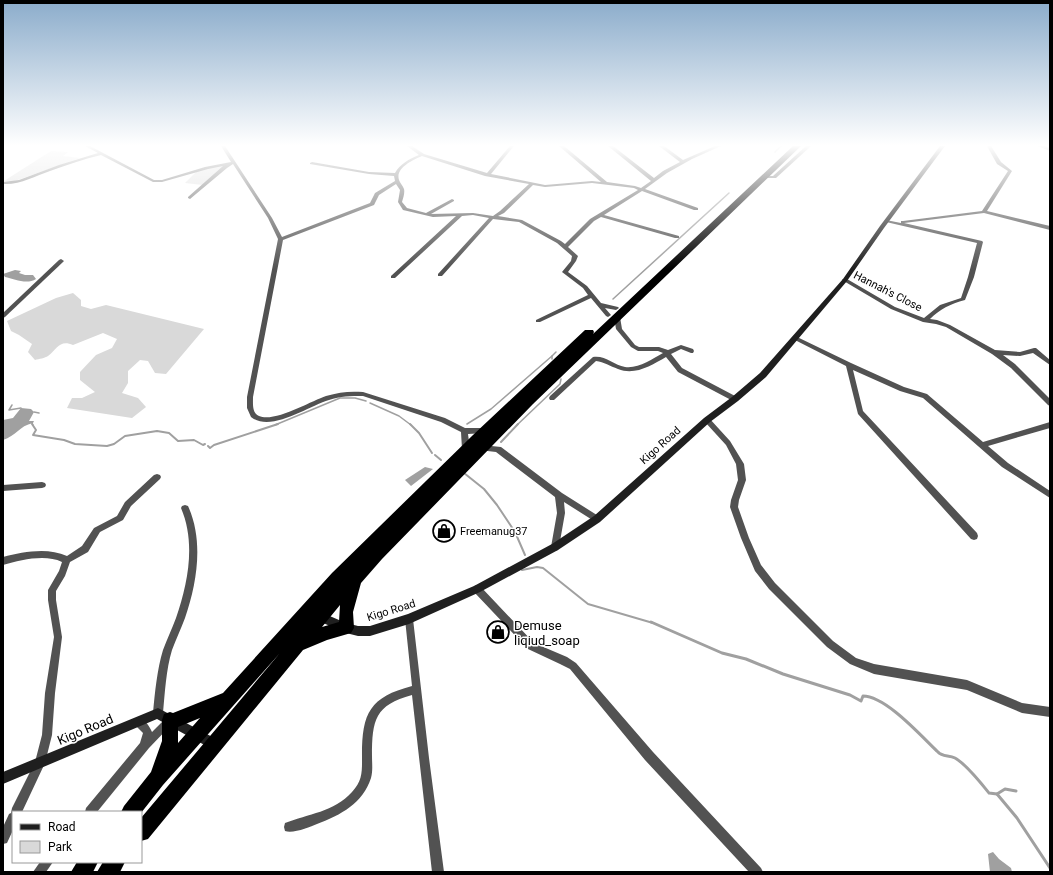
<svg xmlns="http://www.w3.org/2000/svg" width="1053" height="875" viewBox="0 0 1053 875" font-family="Roboto,sans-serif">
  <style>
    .green { fill: #d9d9d9 }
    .water { fill: #a0a0a0 }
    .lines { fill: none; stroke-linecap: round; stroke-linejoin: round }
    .stream-far2 { stroke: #a0a0a0; stroke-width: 1.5 }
    .stream-far1 { stroke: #a0a0a0; stroke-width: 2 }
    .stream { stroke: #a0a0a0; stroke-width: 3 }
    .street { fill: #525252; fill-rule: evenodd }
    .secondary { fill: #1f1f1f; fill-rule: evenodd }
    .highway { fill: #000; fill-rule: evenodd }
    .labels { text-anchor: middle; stroke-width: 3; stroke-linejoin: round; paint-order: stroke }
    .street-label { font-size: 11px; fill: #000; stroke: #fff }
    .poi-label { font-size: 11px; fill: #000; stroke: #fff; text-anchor: start }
    .near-poi-label { font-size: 13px; fill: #000; stroke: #fff; text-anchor: start }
    .near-street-label { font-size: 13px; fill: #000; stroke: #fff }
  </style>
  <rect width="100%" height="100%" fill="#fff"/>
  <!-- green -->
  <g class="green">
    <path d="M51,151L68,152L63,156L80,158L12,182L4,181Z"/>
    <path d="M226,164L203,185L185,183L198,170Z"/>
    <path d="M73,293L81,300V306L91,309L106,305L204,329L166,374L155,373L148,361L140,360L128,371V383L122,393L138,398L146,407L132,418L67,408L72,398H82L95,392L80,380V372L96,355L112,348L117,339L103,333L73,345C60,339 57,349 48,356C45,358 39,359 35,360L28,352L32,344L19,335L11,331L7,321L56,298Z"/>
  </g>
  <!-- water -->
  <g class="water">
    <path d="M15,270L21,271L19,273L25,275H33L36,279C27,285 14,279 5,277L3,274Z"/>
    <path d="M21,408L31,409L34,412L29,421H34L33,423C19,426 16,436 3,440V420L13,418Z"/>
    <path d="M425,467L433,469L411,486L405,480Z"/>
    <path d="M993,852L999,859L1011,868L1012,872H990L988,854Z"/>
  </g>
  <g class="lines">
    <!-- stream-far2 -->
    <g class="stream-far2">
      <path d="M775,152L781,146"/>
      <path d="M613,299L729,193"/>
      <path d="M552,359V356L556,352"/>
      <path d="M370,403L399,416L411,425"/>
      <path d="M12,405L9,410L21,408"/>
      <path d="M34,412L39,413"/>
      <path d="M32,423L33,425"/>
      <path d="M467,424L491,409L552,356"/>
      <path d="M275,425L340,398H355L366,401"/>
      <path d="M517,425L560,384L561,379"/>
    </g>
    <!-- stream-far1 -->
    <g class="stream-far1">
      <path d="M32,424L36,430L33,435L64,440L75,444L107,446L114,444L125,436L157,431L169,433L178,441L194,440L203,445L205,444"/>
      <path d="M410,424L419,433L432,453"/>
      <path d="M501,442L518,424"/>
      <path d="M208,446L210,448L214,445L278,424"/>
      <path d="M435,455L441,460"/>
      <path d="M464,473L484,489L497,505L515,532L525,555"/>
      <path d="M520,568L522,570L537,567L543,568L588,604L653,623"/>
    </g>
    <!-- stream -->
    <g class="stream">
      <path d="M651,622L722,653L746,659L783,674L850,695L861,701L863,696C886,696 922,737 938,752C942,757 949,755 955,758C966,764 981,783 989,793L997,794L1005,789L1016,791"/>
      <path d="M997,794L1017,818L1050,868"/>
    </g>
    <!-- street -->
    <g class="street">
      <path d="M85,146H90L154,180H162L205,167L231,162L221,146H225L272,218L282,237L370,203L375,193L395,181L394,176L369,174L310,164V163L312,162L369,172L395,173C400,164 409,159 419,155L407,146H412L424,154L487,173L510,146H514L491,174L545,185L592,181L601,182L559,146H564L607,182L635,186L641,188L651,181L608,146H613L654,178L663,171L680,162L659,146H664L683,160L715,146H721L692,159L667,173L645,189L698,208V210H694L642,191L604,215L679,236V238H675L601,217L594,221L568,247L578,256L576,261L568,272L587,286L601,303L618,307L619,308L616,310L605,308L611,315L608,317L606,316L591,298L540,322H536V320L588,295L583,288L562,272L571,261L572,256L557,243L519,222L493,219L442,276H438V274L489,218L473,215L462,216L395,278H391V276L456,216L433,217L403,210L398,202L400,190L396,184L379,195L374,205L283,240L253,397C253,404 252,413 259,416C274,423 311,401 326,396C339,392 350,391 363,392L445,418L465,428H487L488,430L487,432L485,433L468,434L470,449L469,451H463L462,449L461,432L441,422L363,396C351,396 340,396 329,400C308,406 271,433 251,417L247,408V397L278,239L268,218L233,164L227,168L190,199L188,198V197L223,166L208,169L162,182H153L101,155C84,159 67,165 50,171C35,176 20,185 3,184V182L19,180L59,165L98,153ZM422,156L485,176L529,184L500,211L493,216L473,213L431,214L454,201V200L452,199L426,213L407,208L402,202C403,198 405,193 404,189C403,186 400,183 399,180C395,168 413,160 422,156ZM592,183L634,188L638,190L590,219L565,244L561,241L522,220L498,216L504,213L533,185L545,187Z"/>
      <path d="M806,146H811L776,178H763V177L765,176H773Z"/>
      <path d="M987,146H991L1001,162L1012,171L987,211L1050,226V230L984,213L904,223L982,241L983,242L974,277L965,300C950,304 940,309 930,319L937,320L950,325L995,350L1020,352L1034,348H1036L1050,360V365L1033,353L1020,356L1003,355L1015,364L1050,399V406L1048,405L1011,368L992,354L946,327L936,324L923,322L891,309L842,280L843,279H847L895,307L924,318L940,305L961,298L968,277L977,243L886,222L884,221L886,220L901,223V221H903L982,211L1008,171L997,164Z"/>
      <path d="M1038,146H1044L1050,148V151Z"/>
      <path d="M61,259L64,261L63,262L5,317L3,318V313L59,260Z"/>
      <path d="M617,315L620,317L622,329L635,345L639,347H659L668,350L681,345L693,349L694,351L693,353H691L681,349L671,354L682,368L737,397L738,399L737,401H733L678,372L666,357C652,365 635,376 618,369C610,366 604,362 596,361L554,400H550L549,398L550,396L593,357C605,355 614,365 625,367C638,369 652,359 663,353L658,351H638L631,347L616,329L614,317Z"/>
      <path d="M795,336L851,363L904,387L927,394L983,442L1050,422V428L988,446L1008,463L1050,491V498L1002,467L923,398L900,391L853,370L863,411L977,533L978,536L977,539L974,540L971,539L858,414L846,366L793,339L792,338Z"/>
      <path d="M707,417L709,418L730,441L744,464L746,480L739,500L738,507L749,538L761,565L775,583L833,641L856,658L874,664L967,680L1022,703L1050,707V717L1022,713L967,690L874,674L850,664L827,647L769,589L755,571L741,538L730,507L731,500L738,480L736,464L726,445L705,422L704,420Z"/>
      <path d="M482,445L501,447L562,493L600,517L601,519L600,521L597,522L594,521L564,502L565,513L559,547L558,550L555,551L552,550L551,547L557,513L555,497L496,452L479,450L478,448L479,446Z"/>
      <path d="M157,474L160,475L161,477L160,479L131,506L123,520L100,532L88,552L70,562L65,576L56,591V600L62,637L55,693L52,735L45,763L22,812H13V830L7,843L3,844V827L9,814L11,813L12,808L35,762L42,735L45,693L54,637L48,600V590L59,571L62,562C45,554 21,560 3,565V557C23,552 47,547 67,556L82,546L94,528L117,516L125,502L154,475Z"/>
      <path d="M42,482L45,483L46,485L45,487L42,488L3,491V485Z"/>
      <path d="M185,505L188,506C204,541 197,583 185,618C181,629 176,639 172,650C166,670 165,692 163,713L161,716L158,718L155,716L153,713C155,692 157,670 163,650C167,639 172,629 176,618C188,583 196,543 181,508L182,506Z"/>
      <path d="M477,585L480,586L534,643L567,657L576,663L653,752L761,868L763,872H749L645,760L570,669L560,664L528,649L474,592L473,589L474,586Z"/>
      <path d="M409,615L412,616L413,619L429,758L444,872H432L412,695C375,705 372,720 372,756C372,763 373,771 371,778C363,803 341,815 317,824C310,827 293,834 285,831L284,827L285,823C308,814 334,812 352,792C363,780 362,771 362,755C362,713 370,697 412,686L405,619L406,616Z"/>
      <path d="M169,716L172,718L174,721L172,724L149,748L97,812H85L86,808L140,743L143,733L135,725L133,722L135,719L138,717C145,720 149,725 152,732L166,718Z"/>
      <path d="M40,862H53L46,872H33Z"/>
    </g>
    <!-- secondary -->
    <g class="secondary">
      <path d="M940,146H945L884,228L847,281L766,377L738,401L710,422L600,522L558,550L480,592L409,624L370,636H358L346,633L314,619L313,616L314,613L318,611L346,623L358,626H370L408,614L474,586L552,544L594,516L704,418L732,397L760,373L843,279L880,226Z"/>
      <path d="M158,708L218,740L220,744L218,748L214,750L210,748L157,719L3,784V772Z"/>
    </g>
    <!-- highway -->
    <g class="highway">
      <path d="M793,146H801L533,404L382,559L361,583L353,612L354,628L351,633L327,640L303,650L148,839L141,841V818L280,653L163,785L141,813L121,812L124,806L151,772L162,741V720L164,714L170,712L173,713L223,693L332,573L473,435L585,330H593L594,332L593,334ZM340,605L339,622L322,627ZM200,718L178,743V727Z"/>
      <path d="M77,862H98L93,872H71Z"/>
      <path d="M103,862H125L120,872H97Z"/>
    </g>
  </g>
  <!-- sky -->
  <linearGradient id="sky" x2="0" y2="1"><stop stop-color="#8baccb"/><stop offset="0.54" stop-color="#fff"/><stop offset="1" stop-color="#fff" stop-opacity="0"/></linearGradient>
  <rect width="1053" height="269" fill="url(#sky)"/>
  <!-- icons -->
  <defs>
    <g id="shop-ring" transform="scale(1.15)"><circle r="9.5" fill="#fff" stroke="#000" stroke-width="1.5"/><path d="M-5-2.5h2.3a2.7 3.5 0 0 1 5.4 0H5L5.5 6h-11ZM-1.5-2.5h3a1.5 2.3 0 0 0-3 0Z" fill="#000"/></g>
  </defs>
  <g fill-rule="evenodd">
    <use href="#shop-ring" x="444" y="531"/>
    <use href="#shop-ring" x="498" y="632"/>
  </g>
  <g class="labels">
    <!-- street labels -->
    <g class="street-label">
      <text transform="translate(888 291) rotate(27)" y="4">Hannah's Close</text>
      <text transform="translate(660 445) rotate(-42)" y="4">Kigo Road</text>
      <text transform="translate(391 610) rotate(-17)" y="4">Kigo Road</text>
    </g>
    <!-- poi labels -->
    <g class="poi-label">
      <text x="460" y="535">Freemanug37</text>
    </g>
    <!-- near-poi labels -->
    <g class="near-poi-label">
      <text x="514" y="630">Demuse<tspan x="514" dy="15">liqiud_soap</tspan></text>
    </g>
    <!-- near-street labels -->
    <g class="near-street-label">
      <text transform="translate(85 729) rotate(-23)" y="5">Kigo Road</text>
    </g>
  </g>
  <!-- border -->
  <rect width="1053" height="875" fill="none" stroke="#000000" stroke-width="8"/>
  <!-- legend -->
  <rect x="12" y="811" width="130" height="52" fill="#ffffff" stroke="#999999"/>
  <rect x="20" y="824" width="20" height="6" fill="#1f1f1f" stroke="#999999"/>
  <text x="48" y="831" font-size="12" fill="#000000">Road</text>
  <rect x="20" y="841" width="20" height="12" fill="#d9d9d9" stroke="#999999"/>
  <text x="48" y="851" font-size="12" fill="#000000">Park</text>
</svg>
